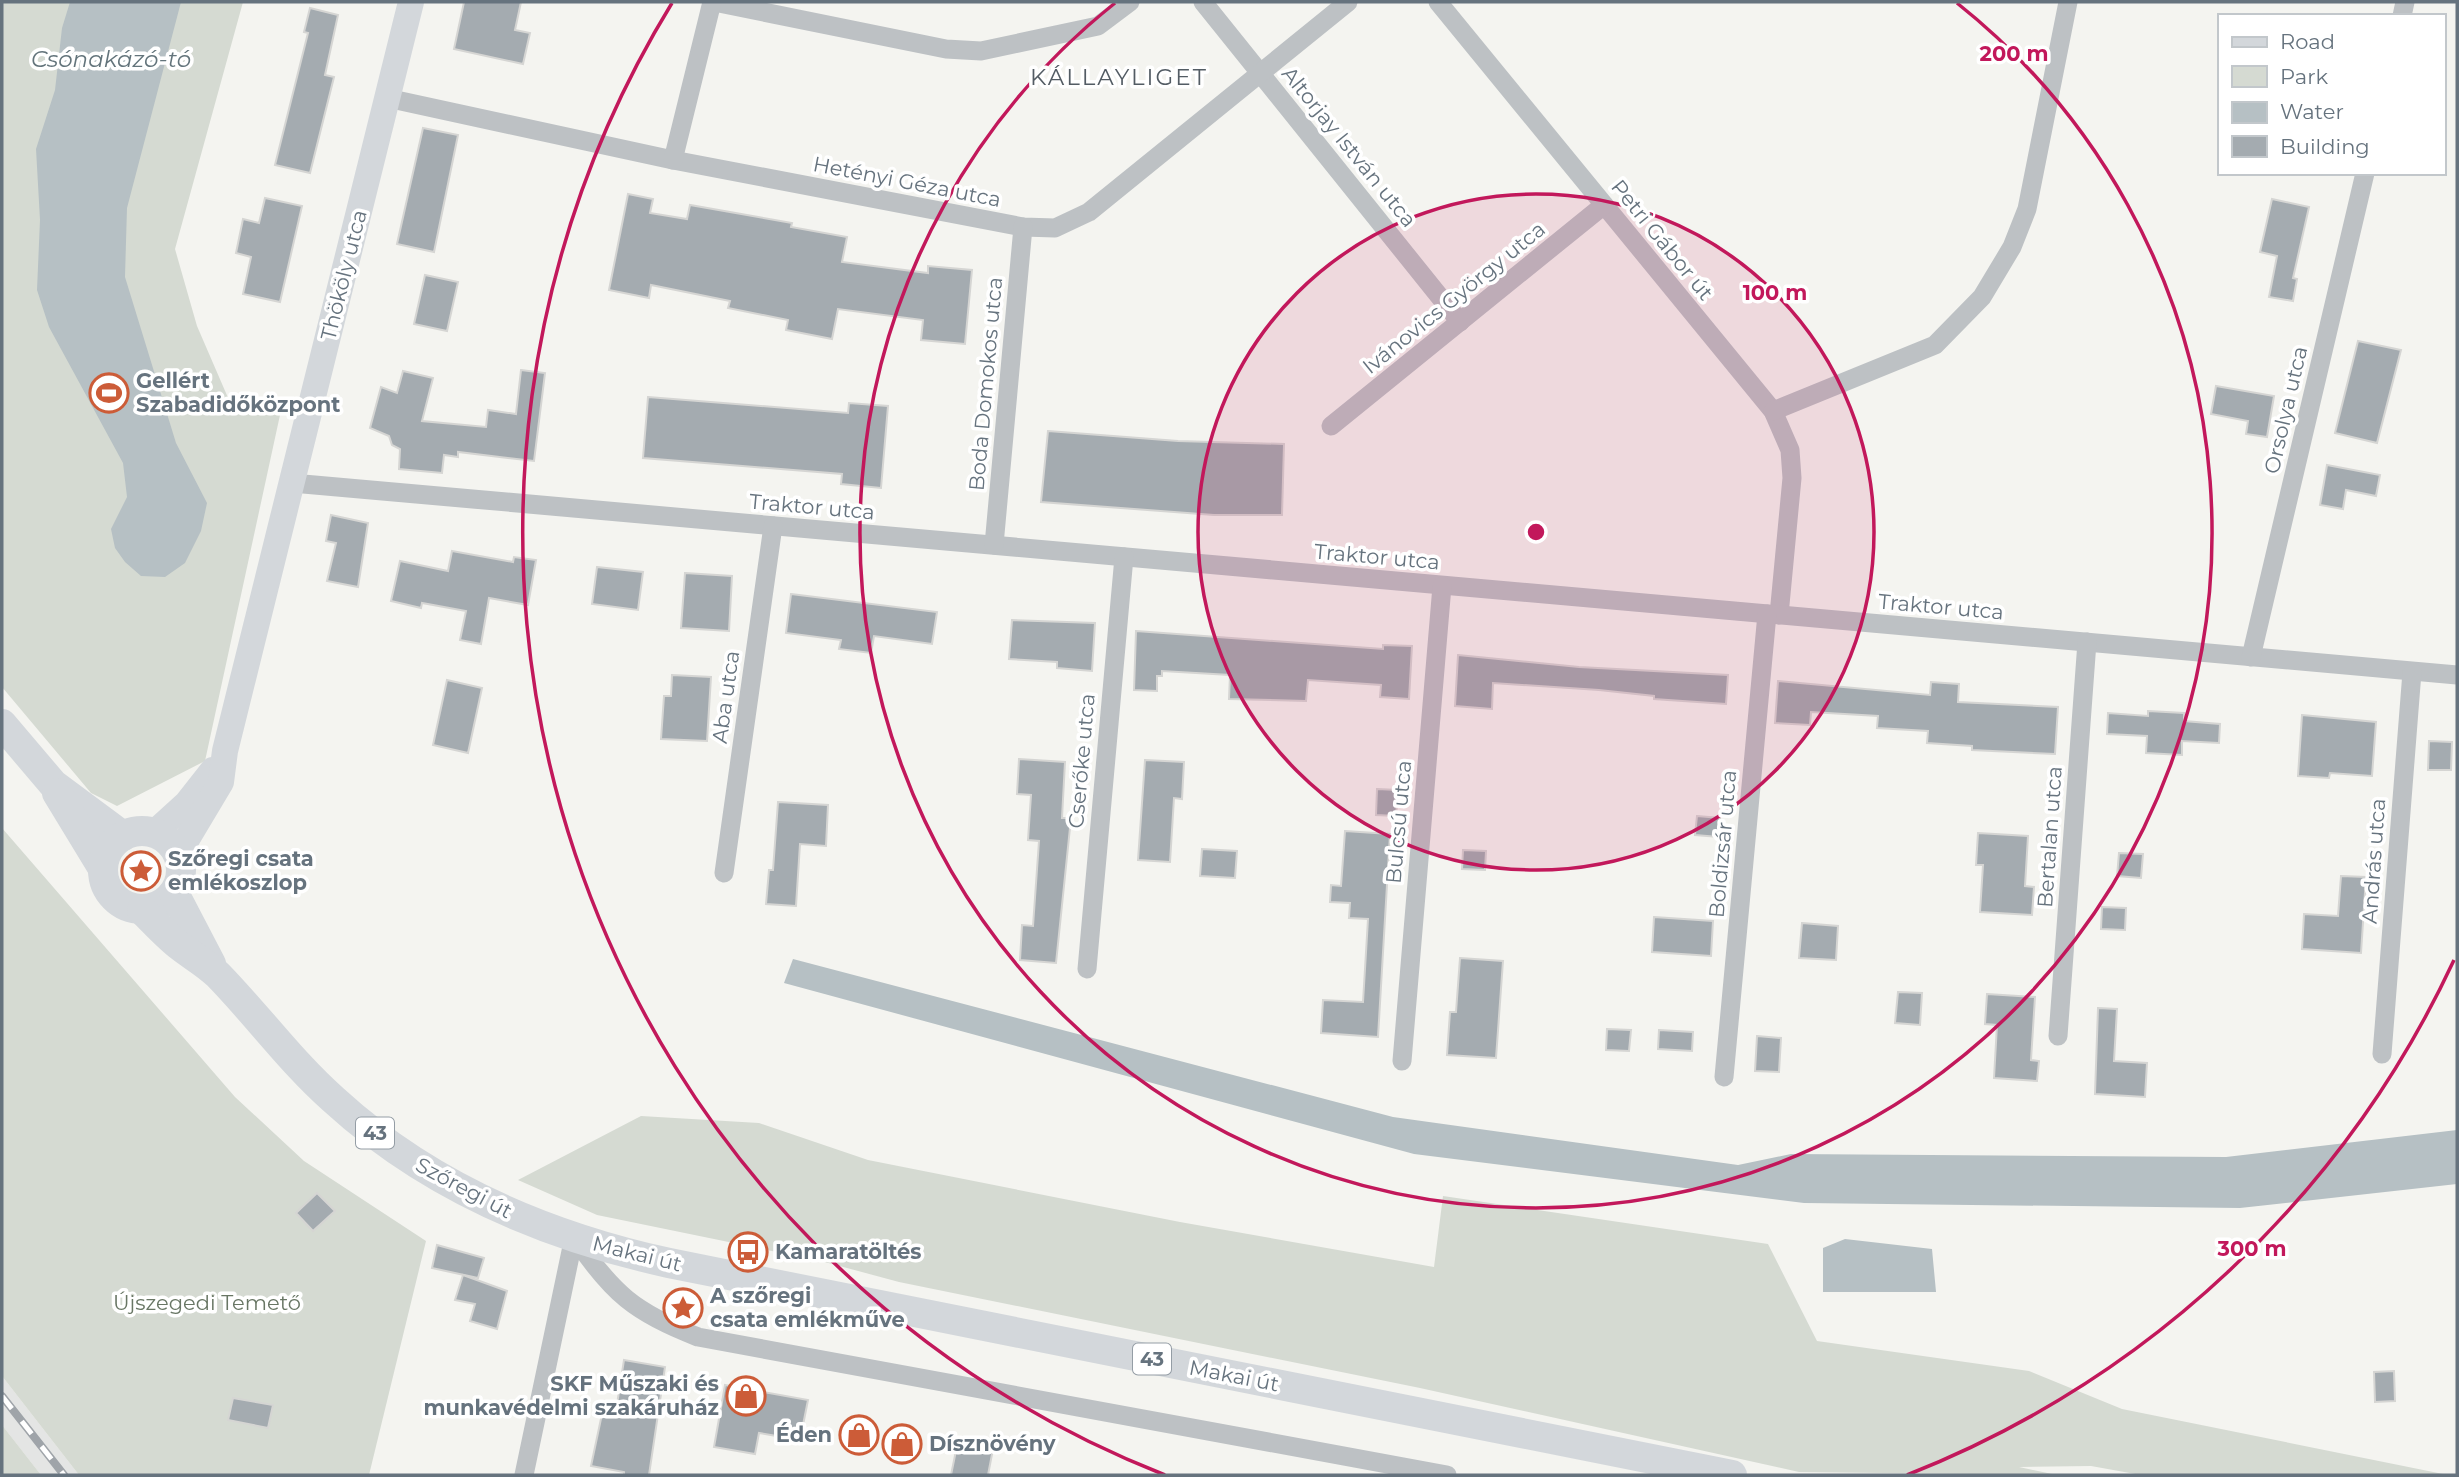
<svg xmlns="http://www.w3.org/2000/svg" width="2459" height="1477" viewBox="0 0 2459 1477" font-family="Montserrat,sans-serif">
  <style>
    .built { fill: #e4e5e4 }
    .green { fill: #d5dad2 }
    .water { fill: #b6c0c4 }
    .building { fill: #a4abb0; stroke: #d5d5d3; stroke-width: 2 }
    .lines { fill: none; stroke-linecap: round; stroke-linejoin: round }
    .street { stroke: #bdc1c4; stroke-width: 19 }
    .secondary { stroke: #d3d7db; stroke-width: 26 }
    .primary { stroke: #d3d7db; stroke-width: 30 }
    .rail-casing { stroke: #9fa4a9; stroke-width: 8 }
    .rail { stroke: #fff; stroke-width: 5; stroke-dasharray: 16; stroke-linecap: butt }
    .ring { fill: none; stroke: #c2185b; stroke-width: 3.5 }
    .labels { text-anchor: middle; stroke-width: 7; stroke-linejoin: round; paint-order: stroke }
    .shield { fill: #fff; stroke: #949da5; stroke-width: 2 }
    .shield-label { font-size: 19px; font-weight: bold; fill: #66737e }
    .street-label { font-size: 21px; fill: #66737e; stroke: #fff }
    .poi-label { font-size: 21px; font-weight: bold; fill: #66737e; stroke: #fff; text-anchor: start }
    .park-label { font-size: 21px; fill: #687664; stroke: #fff }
    .water-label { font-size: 23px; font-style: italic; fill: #63747b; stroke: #fff }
    .neighbourhood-label { font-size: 23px; letter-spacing: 2px; fill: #535c64; stroke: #fff }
    .centre { fill: #c2185b; stroke: #fff; stroke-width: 3.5 }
    .ring-label { font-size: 21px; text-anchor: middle; font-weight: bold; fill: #c2185b; stroke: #fff; stroke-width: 7; stroke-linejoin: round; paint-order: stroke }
  </style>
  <rect width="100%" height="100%" fill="#f4f4f0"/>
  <!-- built -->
  <path class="built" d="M2,1376L79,1475H41L2,1425Z"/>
  <!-- green -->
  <g class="green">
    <path d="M2,2H243L175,249L197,326L232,407L280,415L205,761L117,806L91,793L2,687Z"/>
    <path d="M2,828L235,1097L304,1161L426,1241L369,1475H79L2,1376Z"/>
    <path d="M641,1116L759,1123L868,1160L1180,1222L1434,1267L1443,1196L1768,1244L1817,1341L2029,1371L2122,1409L2448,1475H2141L2091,1466L2019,1467L2057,1475L1799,1472L1420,1388L899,1282L821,1261L597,1215L518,1180Z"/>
    <path d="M2,1425L41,1475H2Z"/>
  </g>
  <!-- water -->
  <g class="water">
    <path d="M70,2H181L127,208L125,277L176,443L207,503L201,531L185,563L165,577L141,576L125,562L115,548L111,529L127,497L123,463L49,327L37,290L40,220L36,149L55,90L62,28Z"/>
    <path d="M793,959L1393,1117L1738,1165L1791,1154L2226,1157L2457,1130V1184L2240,1208L1804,1203L1414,1154L784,983Z"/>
    <path d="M1845,1239L1932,1249L1936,1292H1823V1248Z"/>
  </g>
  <!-- building -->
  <g class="building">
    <path d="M464,2H521L515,30L530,33L523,64L454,49Z"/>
    <path d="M310,8L338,15L325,75L334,77L310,173L275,165L308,33L304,32Z"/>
    <path d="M423,128L458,135L434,252L397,244Z"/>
    <path d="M628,194L653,199L650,213L687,219L690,205L792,223L791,227L847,237L842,262L928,273V266L972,270L965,344L921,340L923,320L838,309L832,339L786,330L788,320L728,308L730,301L651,285L649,298L609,290Z"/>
    <path d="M265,198L302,206L280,302L243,294L251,257L236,253L243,219L259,223Z"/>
    <path d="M2272,199L2309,207L2293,278L2297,279L2293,301L2269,297L2277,256L2260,252Z"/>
    <path d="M425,275L458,282L447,331L414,324Z"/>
    <path d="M2358,341L2401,350L2377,443L2335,433Z"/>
    <path d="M521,370L545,373L534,461L458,452V457L444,455L442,473L399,469L400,449L392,445L389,436L370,428L381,387L397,393L403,371L433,378L422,421L486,427L488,410L516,414Z"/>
    <path d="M2216,386L2274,396L2267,437L2246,434L2248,421L2211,414Z"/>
    <path d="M648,397L848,413L849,403L888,406L881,488L841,484L842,474L643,458Z"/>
    <path d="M1048,431L1178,441L1284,444L1282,515H1214L1041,502Z"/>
    <path d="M2327,465L2380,475L2376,496L2346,490L2343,509L2320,505Z"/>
    <path d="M331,515L368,523L358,587L327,581L336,543L326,541Z"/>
    <path d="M452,551L513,562L514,557L536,560L528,605L489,598L481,644L460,640L466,611L422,603L421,608L391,601L400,561L448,571Z"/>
    <path d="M597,567L643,572L638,610L592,604Z"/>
    <path d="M685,573L732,576L729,631L681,628Z"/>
    <path d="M791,594L937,612L932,644L874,636L871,653L839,649L841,640L786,633Z"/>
    <path d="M1012,620L1095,623L1092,671L1057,668V662L1009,659Z"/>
    <path d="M1136,631L1383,649V645L1412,646L1409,699L1380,697L1381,685L1308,680L1306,701L1229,699L1230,675L1162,671V676H1157V691L1134,690Z"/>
    <path d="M1458,655L1579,667L1728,675L1726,704L1654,699V696L1599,690L1493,683L1492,709L1455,706Z"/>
    <path d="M672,675L711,677L707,741L661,739L664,696H671Z"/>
    <path d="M447,680L482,688L468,753L433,745Z"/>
    <path d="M1778,681L1930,695L1931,682L1959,684L1958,702L2058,707L2055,754L1972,750V746L1927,743L1928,731L1877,728L1878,716L1811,712L1810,725L1775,723Z"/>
    <path d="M2148,711L2184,713V721L2220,724L2219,743L2182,741V755L2146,753L2147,736L2107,734L2108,713L2148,716Z"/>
    <path d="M2302,715L2376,722L2372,776L2330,773L2329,778L2298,776Z"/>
    <path d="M2429,741L2452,742L2451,770H2428Z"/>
    <path d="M1019,759L1065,762L1062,818H1071L1056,963L1020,960L1022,925L1033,926L1039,841L1028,840L1031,795L1017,794Z"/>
    <path d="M1145,760L1184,762L1182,799L1174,798L1170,862L1138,860Z"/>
    <path d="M1377,789L1398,790L1396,816L1376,815Z"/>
    <path d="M778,802L828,805L826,846L800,844L796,906L766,904L769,870H773Z"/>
    <path d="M1697,816L1720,818L1719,837L1695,835Z"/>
    <path d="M1345,831L1390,834L1378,1037L1321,1033L1323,1000L1363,1002L1368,919L1349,918L1350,903L1330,902L1331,885L1341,886Z"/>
    <path d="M1978,833L2028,836L2025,886L2034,887L2032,915L1980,912L1983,865H1976Z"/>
    <path d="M1202,849L1237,851L1235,878L1200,876Z"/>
    <path d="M1463,850L1486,851L1485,870L1462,869Z"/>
    <path d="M2119,853L2143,854L2141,878L2117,876Z"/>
    <path d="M2341,876L2366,877L2361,953L2302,949L2304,914L2338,916Z"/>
    <path d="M2102,907L2126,908L2125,930L2101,929Z"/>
    <path d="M1654,917L1713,921L1711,956L1652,952Z"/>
    <path d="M1802,923L1838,926L1836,960L1799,958Z"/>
    <path d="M1460,958L1503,961L1496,1058L1447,1055L1450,1012H1456Z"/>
    <path d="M1898,992L1922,993L1920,1025L1895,1023Z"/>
    <path d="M1987,994L2035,997L2031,1060L2039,1061L2037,1081L1994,1078L1997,1025L1985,1024Z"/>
    <path d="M2098,1008L2117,1009L2114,1061L2147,1063L2145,1097L2095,1094Z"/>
    <path d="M1607,1029L1631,1030L1629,1051L1606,1050Z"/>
    <path d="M1659,1030L1693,1032L1692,1051L1658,1049Z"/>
    <path d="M1757,1036L1781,1038L1779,1072L1755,1071Z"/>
    <path d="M317,1193L335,1211L313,1231L296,1213Z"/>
    <path d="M437,1245L484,1258L478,1278L432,1268Z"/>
    <path d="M463,1275L507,1291L497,1329L470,1321L475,1304L455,1300Z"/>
    <path d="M624,1360L665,1367L649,1475H624V1472L591,1466L602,1414L615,1417Z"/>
    <path d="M2394,1371L2395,1401L2375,1402L2374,1372Z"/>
    <path d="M725,1385L808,1400L800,1440L759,1433L755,1454L714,1447Z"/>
    <path d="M233,1398L273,1405L268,1428L228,1420Z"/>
    <path d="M958,1441L993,1449L988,1475H951Z"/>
  </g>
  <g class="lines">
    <!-- street -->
    <g class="street">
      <path d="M714,2L946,49L981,51L1098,26L1130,2"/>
      <path d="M1203,2L1460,322"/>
      <path d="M1438,2L1773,411L1790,450L1792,478L1779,615"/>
      <path d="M2402,16L2405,2"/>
      <path d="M387,98L673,160L1023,227L1055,228L1089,212L1348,2"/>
      <path d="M673,160L712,2"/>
      <path d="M1773,411L1935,345L1982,297L2012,247L2027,209L2068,2"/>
      <path d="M1331,426L1604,205"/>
      <path d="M292,483L2457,675"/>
      <path d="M994,545L1023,227"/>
      <path d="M2251,657L2365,173"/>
      <path d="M724,873L773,526"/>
      <path d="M1087,969L1124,557"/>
      <path d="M2058,1036L2087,642"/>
      <path d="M2382,1054L2412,672"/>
      <path d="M1402,1061L1442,586"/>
      <path d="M1724,1077L1767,614"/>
      <path d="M574,1237C612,1293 635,1313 698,1337L1447,1475"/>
      <path d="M524,1475L574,1237"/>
    </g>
    <!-- secondary -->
    <g class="secondary">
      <path d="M154,833L187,803L213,770"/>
      <path d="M178,854L221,782L225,751L411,2"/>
    </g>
    <!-- primary -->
    <g class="primary">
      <path d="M2,724L53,784L123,836"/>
      <path d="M57,793L102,867"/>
      <circle cx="142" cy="870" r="39"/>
      <path d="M174,893L211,964"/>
      <path d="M142,910C153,921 164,933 176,943C189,954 206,963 218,975C258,1016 291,1062 334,1100C428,1186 546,1236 669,1263L1732,1475"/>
    </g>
    <!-- rail casing -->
    <g class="rail-casing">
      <path id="rail" d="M2,1396L64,1475"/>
    </g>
    <!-- rail -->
    <use href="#rail" class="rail"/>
  </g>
  <!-- distance rings -->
  <circle cx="1536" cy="532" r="338" fill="#c2185b" fill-opacity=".12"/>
  <g class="ring">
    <circle cx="1536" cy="532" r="338"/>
    <path d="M1957 3A676 676 0 1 1 1115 3"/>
    <path d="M2454 960A1013 1013 0 0 1 1907 1475M1165 1475A1013 1013 0 0 1 672 3"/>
  </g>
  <!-- icons -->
  <defs>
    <g id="stadium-ring" transform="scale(2.0125)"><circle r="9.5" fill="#fff" stroke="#cc5c38" stroke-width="1.5"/><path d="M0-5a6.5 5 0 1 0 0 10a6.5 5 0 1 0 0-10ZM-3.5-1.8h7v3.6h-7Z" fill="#cc5c38"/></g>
    <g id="sight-ring" transform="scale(2.0125)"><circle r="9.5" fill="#fff" stroke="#cc5c38" stroke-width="1.5"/><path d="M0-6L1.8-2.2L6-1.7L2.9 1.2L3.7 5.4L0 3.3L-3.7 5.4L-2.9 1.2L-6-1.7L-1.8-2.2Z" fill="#cc5c38"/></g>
    <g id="bus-ring" transform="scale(2.0125)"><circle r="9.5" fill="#fff" stroke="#cc5c38" stroke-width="1.5"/><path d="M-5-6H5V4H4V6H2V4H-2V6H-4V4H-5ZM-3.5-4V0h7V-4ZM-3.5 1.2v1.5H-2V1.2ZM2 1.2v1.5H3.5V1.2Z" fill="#cc5c38"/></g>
    <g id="shop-ring" transform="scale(2.0125)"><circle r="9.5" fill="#fff" stroke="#cc5c38" stroke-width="1.5"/><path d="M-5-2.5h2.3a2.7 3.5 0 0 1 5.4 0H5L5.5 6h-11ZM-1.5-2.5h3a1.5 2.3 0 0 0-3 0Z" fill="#cc5c38"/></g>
  </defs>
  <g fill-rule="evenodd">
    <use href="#stadium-ring" x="109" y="393"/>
    <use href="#sight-ring" x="141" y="871"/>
    <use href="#bus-ring" x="748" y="1252"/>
    <use href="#sight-ring" x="683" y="1308"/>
    <use href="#shop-ring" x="746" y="1396"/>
    <use href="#shop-ring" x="859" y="1435"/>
    <use href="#shop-ring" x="902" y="1444"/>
  </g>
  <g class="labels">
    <!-- shield labels -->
    <g class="shield">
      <rect x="356" y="1117.5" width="38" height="31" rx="5"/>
      <rect x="1133" y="1343.5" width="38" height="31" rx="5"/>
    </g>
    <g class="shield-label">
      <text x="375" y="1140">43</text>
      <text x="1152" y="1366">43</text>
    </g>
    <!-- street labels -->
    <g class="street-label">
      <text transform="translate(1349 147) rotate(51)" y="7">Altorjay István utca</text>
      <text transform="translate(907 182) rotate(11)" y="7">Hetényi Géza utca</text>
      <text transform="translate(1662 240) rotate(51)" y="7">Petri Gábor út</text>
      <text transform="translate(344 275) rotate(-76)" y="7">Thököly utca</text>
      <text transform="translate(1454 298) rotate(-39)" y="7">Ivánovics György utca</text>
      <text transform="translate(986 384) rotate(-85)" y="7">Boda Domokos utca</text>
      <text transform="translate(2286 410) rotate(-77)" y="7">Orsolya utca</text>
      <text transform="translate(812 507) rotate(5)" y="7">Traktor utca</text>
      <text transform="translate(1377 557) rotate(5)" y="7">Traktor utca</text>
      <text transform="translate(1941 607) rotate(5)" y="7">Traktor utca</text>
      <text transform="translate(726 697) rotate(-82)" y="7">Aba utca</text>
      <text transform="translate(1082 761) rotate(-85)" y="7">Cserőke utca</text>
      <text transform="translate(1399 822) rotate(-85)" y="7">Bulcsú utca</text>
      <text transform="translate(2050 837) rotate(-86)" y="7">Bertalan utca</text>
      <text transform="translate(1723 844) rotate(-85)" y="7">Boldizsár utca</text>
      <text transform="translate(2374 861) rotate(-86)" y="7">András utca</text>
      <text transform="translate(464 1188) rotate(28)" y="7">Szőregi út</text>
      <text transform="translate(637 1254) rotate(14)" y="7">Makai út</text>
      <text transform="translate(1234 1376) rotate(11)" y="7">Makai út</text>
    </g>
    <!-- poi labels -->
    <g class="poi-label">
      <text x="136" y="388">Gellért<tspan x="136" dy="24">Szabadidőközpont</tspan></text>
      <text x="168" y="866">Szőregi csata<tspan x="168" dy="24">emlékoszlop</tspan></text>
      <text x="775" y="1259">Kamaratöltés</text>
      <text x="710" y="1303">A szőregi<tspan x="710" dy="24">csata emlékműve</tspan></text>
      <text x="719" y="1391" text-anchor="end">SKF Műszaki és<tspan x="719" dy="24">munkavédelmi szakáruház</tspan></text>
      <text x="832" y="1442" text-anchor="end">Éden</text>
      <text x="929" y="1451">Dísznövény</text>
    </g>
    <!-- park labels -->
    <g class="park-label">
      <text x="207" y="1310">Újszegedi Temető</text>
    </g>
    <!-- water labels -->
    <g class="water-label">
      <text x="111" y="67">Csónakázó-tó</text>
    </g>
    <!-- neighbourhood labels -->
    <g class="neighbourhood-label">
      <text x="1119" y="85">KÁLLAYLIGET</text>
    </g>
  </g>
  <circle cx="1536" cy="532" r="10" class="centre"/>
  <g class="ring-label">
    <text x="2014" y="61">200 m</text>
    <text x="1775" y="300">100 m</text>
    <text x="2252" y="1256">300 m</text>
  </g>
  <!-- border -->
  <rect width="2459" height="1477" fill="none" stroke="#66737e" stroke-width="7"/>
  <!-- legend -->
  <rect x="2218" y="14" width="228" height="161" fill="#ffffff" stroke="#c2c7cb" stroke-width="2"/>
  <rect x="2232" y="37" width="35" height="10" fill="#d3d7db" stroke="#c2c7cb" stroke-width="2"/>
  <text x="2280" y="49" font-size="21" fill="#66737e">Road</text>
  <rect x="2232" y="66" width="35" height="21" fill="#d5dad2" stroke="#c2c7cb" stroke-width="2"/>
  <text x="2280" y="84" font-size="21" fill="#66737e">Park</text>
  <rect x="2232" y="102" width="35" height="21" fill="#b6c0c4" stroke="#c2c7cb" stroke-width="2"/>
  <text x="2280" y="119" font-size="21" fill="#66737e">Water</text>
  <rect x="2232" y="136" width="35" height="21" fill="#a4abb0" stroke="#c2c7cb" stroke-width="2"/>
  <text x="2280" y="154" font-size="21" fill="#66737e">Building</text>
</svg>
